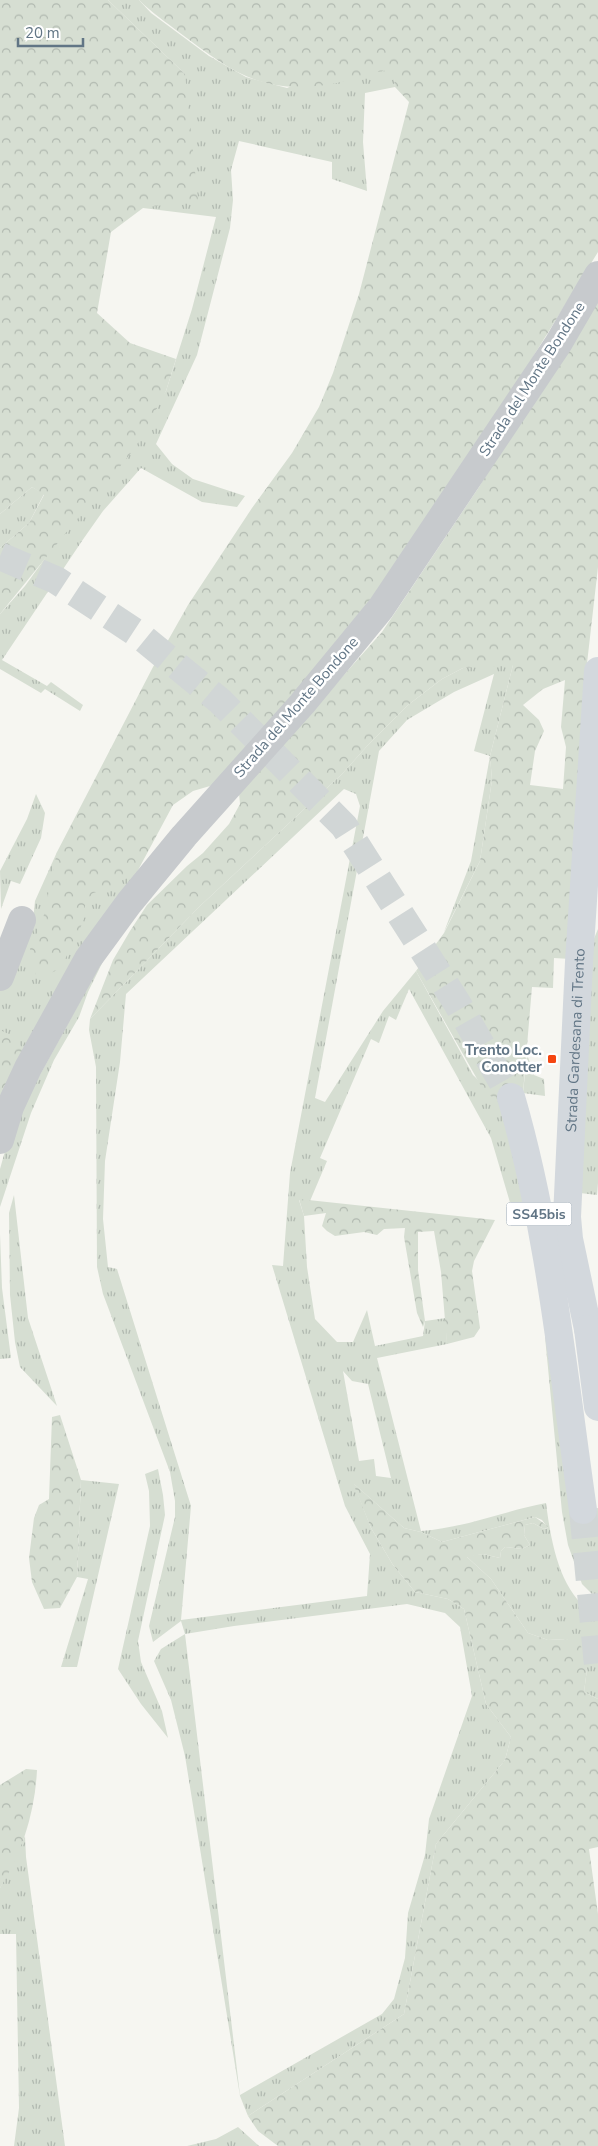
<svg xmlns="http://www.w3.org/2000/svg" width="598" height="2146" viewBox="0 0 598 2146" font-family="'Nunito Sans',sans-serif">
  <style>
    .grass { fill: url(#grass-tufts); fill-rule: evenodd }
    .forest { fill: url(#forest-crowns); fill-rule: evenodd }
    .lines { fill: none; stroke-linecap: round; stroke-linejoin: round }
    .highway-tunnel { stroke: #d1d6d6; stroke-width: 28; stroke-dasharray: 28 14; stroke-linecap: butt }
    .minor { stroke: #c7cacd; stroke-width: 28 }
    .major { stroke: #d3d8dd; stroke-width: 28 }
    .highway { stroke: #d3d8dd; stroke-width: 28 }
    .poi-dot { fill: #f54611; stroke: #fff; stroke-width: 2 }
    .labels { text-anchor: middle; stroke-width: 5; stroke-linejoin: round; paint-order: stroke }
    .shield { fill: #fff; stroke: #909eaa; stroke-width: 1 }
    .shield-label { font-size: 14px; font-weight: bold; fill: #617585 }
    .street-label { font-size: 15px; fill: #617585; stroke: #fff }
    .poi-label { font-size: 15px; font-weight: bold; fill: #617585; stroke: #fff; text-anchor: end }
  </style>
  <defs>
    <pattern id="grass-tufts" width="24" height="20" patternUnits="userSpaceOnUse" patternTransform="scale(1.25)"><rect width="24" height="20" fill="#d6ded2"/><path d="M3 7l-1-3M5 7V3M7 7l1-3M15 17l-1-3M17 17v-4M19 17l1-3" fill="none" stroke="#b1b9b0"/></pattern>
    <pattern id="forest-crowns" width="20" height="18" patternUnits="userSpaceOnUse" patternTransform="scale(1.25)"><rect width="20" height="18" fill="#d6ded2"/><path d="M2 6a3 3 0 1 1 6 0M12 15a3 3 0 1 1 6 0" fill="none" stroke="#b1b9b0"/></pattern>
  </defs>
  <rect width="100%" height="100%" fill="#f6f6f1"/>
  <!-- grass -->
  <g class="grass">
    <path d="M108,0H139L151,13L209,56L246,77L287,88L393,43L395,87L365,93L363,142L367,191L332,179V162L239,141L231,170L233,200L230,228L197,355L156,444L172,464L193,479L245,496L237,507L202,502L141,468L103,511L84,538L2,660L47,686L51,682L83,705L80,711L45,689L41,693L0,669V614L25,586L166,391L192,309L216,217L143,208L185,74Z"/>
    <path d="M32,487L44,494L29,523L0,548V514Z"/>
    <path d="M489,665H513L490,756L492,780L480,861L444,932L471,861L490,756L474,751L494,674L454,692L407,720L379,751L315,1098L325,1102L383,1011L416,971L473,1075L500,1101L530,1224L516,1223L491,1138L409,989L396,1020L389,1016L379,1043L371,1039L320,1158L327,1161L310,1201L299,1200L304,1216L307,1267L315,1319L337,1342H353L367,1310L375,1346L423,1336L425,1321L446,1318L447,1344L377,1358L421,1531C464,1528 504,1511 546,1503C551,1542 560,1597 598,1616V1699L584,1692L587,1669L567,1639L548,1640L528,1633L491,1579L466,1556L483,1554L500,1558L501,1551L505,1547L522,1549L530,1545L524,1535L525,1525L533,1523L544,1529L548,1528L542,1520L535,1517L442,1542L421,1532L404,1528L354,1484L371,1528L393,1565L415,1592L448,1599L464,1609L486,1704L511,1737L505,1760L436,1844L404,2014L248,2116L240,2096L185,1756L171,1700L154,1661L161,1649L185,1634L181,1621L153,1642L149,1626L175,1517V1501L170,1472L103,1294L97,1267L96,1067L89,1030L90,1019L200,906L342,774L368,745L408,705L442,679L463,668ZM344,789L356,794L360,806L290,1173L283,1266L272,1265L345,1506L370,1554L367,1596L181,1620L191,1506L117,1269L108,1267L103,1219L105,1161L120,1062L126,994ZM343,1371L352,1381L368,1384L391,1478L376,1476L374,1459L359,1461ZM407,1604L445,1613L460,1627L472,1696L429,1819L425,1855L408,1913L405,1958L394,1999L382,2014L240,2095L185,1634L234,1626Z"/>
    <path d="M36,794L45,813L41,838L20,884L11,881L1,909L0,871L27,819Z"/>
    <path d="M57,852L110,877L137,872L0,1100V989L33,920L35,901Z"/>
    <path d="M598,929V1183L597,1195L580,1193L593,941Z"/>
    <path d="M112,943L88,992L79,1017L54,1060L31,1113L0,1207V1169L12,1126Z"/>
    <path d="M527,1054L534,1075L544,1079L545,1096L523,1093Z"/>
    <path d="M14,1195L28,1318L57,1406L20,1367L15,1342L10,1295L9,1213Z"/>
    <path d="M0,1234L2,1288L11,1358L0,1359Z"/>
    <path d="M548,1332L571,1511L598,1508V1600L582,1584L568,1545L562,1512L545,1337Z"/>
    <path d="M158,1469L163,1495L165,1515L138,1641L141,1662L162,1711L168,1738L141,1704L118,1669L150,1526L149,1491L145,1474Z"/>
    <path d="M81,1480L119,1484L77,1667H61L88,1579L77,1577Z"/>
    <path d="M25,1836L26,1857L65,2146H14L19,2108L16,1934H0V1888Z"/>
    <path d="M238,2127L259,2146H187L216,2139Z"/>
  </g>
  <!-- forest -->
  <g class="forest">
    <path d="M0,0H108L185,74L198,200L143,208L111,232L97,313L130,343L176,359L166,391L135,448L0,614V548L29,523L44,495L32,487L0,514Z"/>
    <path d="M139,0H598V252L482,439L401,565L224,777L210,786L193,791L173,805L137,872L107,889L93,893L85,903V916L76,939L60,968L42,978L36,975L30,949L43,919L57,852L153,667L188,605L252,508L292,453L319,407L333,373L359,294L409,102L395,87L393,70C370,71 349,82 326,85C260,94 231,71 180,33C166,22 152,13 139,0Z"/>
    <path d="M598,292V567L585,681L570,959L554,958L553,988L532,987L523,1093L500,1101L485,1093L416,971L444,933L480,861L492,780L490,756L513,665L463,668L442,679L408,705L368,745L342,774L200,906L90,1019L113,960L130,931L147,905L187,866L203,853L229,824L240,804L239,793L382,632L479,487ZM565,680L561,727L566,747L563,789L530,785L535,751L544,731L539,720L523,705L543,689Z"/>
    <path d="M0,1030L17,1038L25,1056L0,1100Z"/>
    <path d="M299,1199L495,1220L474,1261L472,1271L480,1328L474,1337L447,1344L441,1272L434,1231L418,1232V1270L425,1321L423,1327L417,1313L404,1237L405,1228L384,1229L377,1235L364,1232L335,1236L327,1231L322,1226L326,1213L304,1216Z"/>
    <path d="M60,1415L81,1480L77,1577L60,1608L44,1609L32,1582L29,1558L34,1518L39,1505L49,1499L52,1417Z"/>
    <path d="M353,1483L404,1528L421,1532L442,1542L535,1517L549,1527L544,1529L533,1523L525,1525L524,1535L530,1545L522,1549L505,1547L501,1551L500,1558L483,1554L467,1557L491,1579L528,1633L548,1640L567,1639L581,1646L587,1669L584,1692L598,1699V1847L589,1849L598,1914V2146H278L258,2131L248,2116L404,2014L436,1844L505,1760L511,1737L486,1704L464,1609L448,1599L415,1592L393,1565L371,1528Z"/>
    <path d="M26,1769L37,1770C35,1812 22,1853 0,1888V1785Z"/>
  </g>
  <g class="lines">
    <!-- highway-tunnel -->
    <g class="highway-tunnel">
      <path d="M0,556L56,580L138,634L220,701L344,826L457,1003L511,1097"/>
      <path d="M583,1510L598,1665"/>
    </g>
    <!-- minor -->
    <g class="minor">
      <path d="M0,977L22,920"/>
      <path d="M0,1140L10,1107L28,1068L88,959L129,903L184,836L302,704L381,608L558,344L598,275"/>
    </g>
    <!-- major -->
    <path class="major" id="s1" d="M588,1329L569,1239L567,1217L579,962L598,671"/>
    <!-- highway -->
    <g class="highway">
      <path d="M511,1097C550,1231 563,1372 583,1510"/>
      <path d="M588,1329L598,1407"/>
    </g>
  </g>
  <!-- markers -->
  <rect class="poi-dot" x="547" y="1054" width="10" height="10" rx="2.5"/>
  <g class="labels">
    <!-- shield labels -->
    <rect class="shield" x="506.5" y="1202.5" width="65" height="23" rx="4"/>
    <g class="shield-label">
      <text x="539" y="1219">SS45bis</text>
    </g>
    <!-- street labels -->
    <g class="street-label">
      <text transform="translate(532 379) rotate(-57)" y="5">Strada del Monte Bondone</text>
      <text transform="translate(296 707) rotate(-49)" y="5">Strada del Monte Bondone</text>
      <text dy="5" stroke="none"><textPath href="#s1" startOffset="291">Strada Gardesana di Trento</textPath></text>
    </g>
    <!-- poi labels -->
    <g class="poi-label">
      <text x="542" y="1055">Trento Loc.<tspan x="542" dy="17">Conotter</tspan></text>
    </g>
  </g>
  <!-- scale -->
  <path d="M18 38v8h65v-8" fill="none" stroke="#617585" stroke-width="2.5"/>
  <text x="25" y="38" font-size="15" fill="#617585" stroke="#ffffff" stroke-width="4" paint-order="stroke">20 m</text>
</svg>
